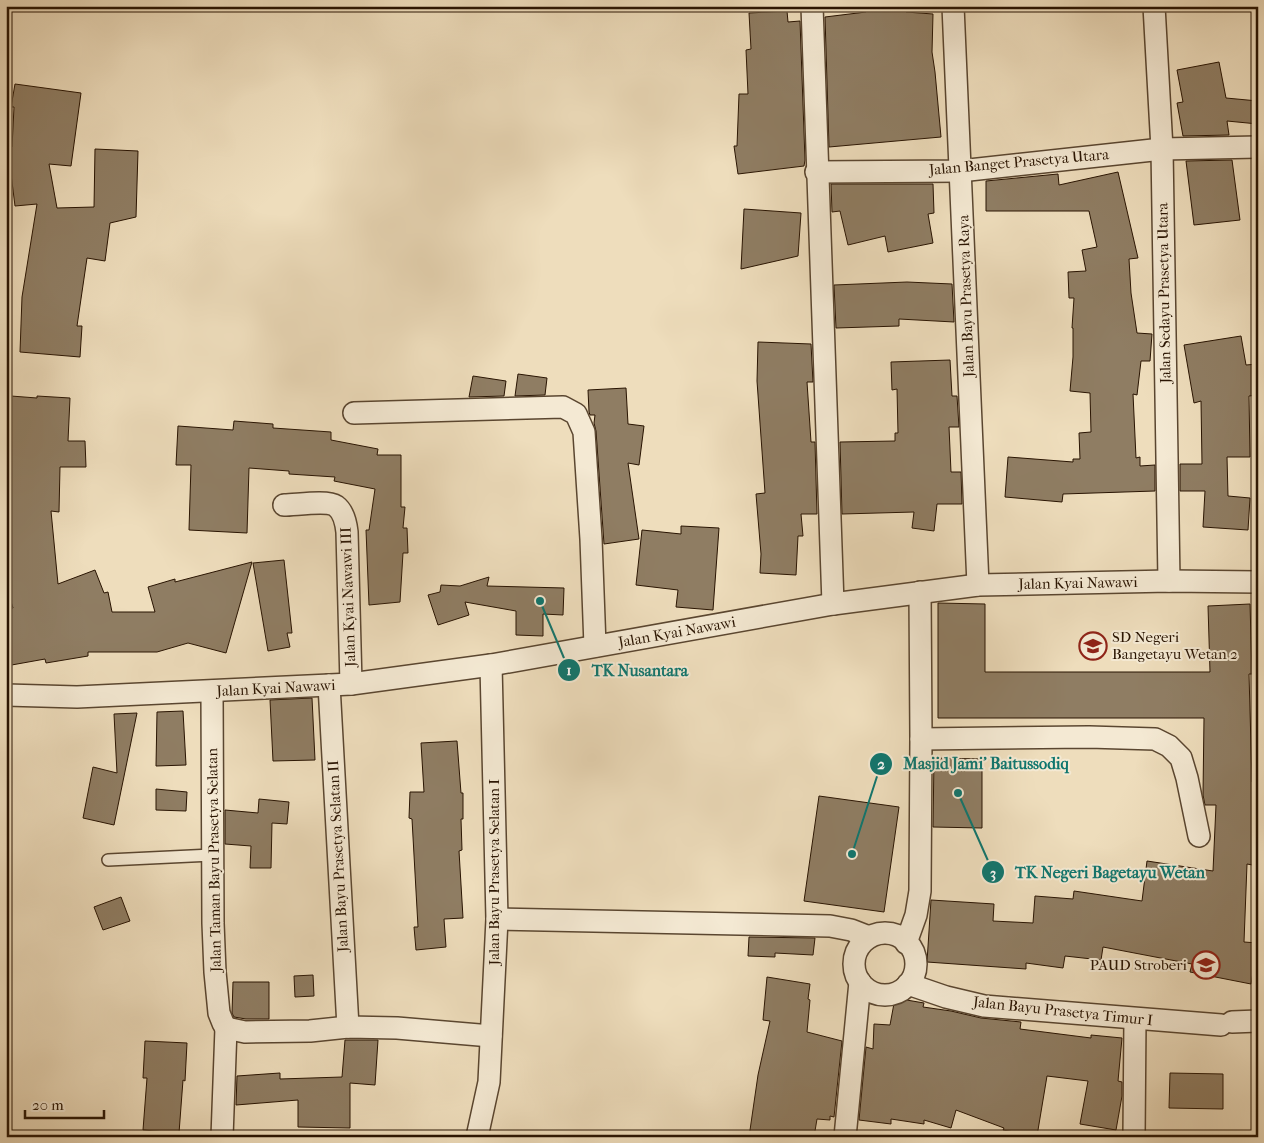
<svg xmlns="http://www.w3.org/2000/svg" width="1264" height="1143" viewBox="0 0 1264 1143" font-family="'IM FELL French Canon',serif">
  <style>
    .building { fill: #8f7d63; stroke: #291402 }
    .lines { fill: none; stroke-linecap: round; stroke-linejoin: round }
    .lane-casing { stroke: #5a4630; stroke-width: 14 }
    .street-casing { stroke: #5a4630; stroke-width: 24 }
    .lane { stroke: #f4e9d3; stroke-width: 11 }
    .street { stroke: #f4e9d3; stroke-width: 21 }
    .labels { text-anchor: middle; stroke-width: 4; stroke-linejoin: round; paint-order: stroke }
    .street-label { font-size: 15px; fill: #291402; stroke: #f4e9d3 }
    .poi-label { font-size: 15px; fill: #291402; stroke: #f4e9d3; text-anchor: start }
    .leader { fill: none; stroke: #0f766e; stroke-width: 2 }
    .callout-dot { fill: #0f766e; stroke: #f4e9d3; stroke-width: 2 }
    .mark-label { font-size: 15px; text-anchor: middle; font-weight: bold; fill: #fff }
    .callout-label { font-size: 16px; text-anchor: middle; font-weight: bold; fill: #0f766e; stroke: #f4e9d3; stroke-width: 4; stroke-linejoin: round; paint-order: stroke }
  </style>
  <rect width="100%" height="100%" fill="#eeddbc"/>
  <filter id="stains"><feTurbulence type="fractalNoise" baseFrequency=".004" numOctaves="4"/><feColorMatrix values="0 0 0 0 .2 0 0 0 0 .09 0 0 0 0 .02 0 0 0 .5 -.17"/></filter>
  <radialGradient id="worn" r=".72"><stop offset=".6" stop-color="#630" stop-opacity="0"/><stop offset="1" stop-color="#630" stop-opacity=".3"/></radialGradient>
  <!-- building -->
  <g class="building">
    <path d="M865,6H906V12L933,14L932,52L935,72L941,137L829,147L825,17L866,12Z"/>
    <path d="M787,11L788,22L800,21L805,160L804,166L738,174L734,146H737L739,94H748L746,50L751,49L749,13Z"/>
    <path d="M1219,62L1226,98L1258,101V124L1227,121L1229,135L1183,136L1177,103L1183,102L1177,70Z"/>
    <path d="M15,84L81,93L71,166L49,164L57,208L94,207L95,149L138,151L136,217L110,223L105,261L87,258L77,326H82L80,357L20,352L22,297L37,204L15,206L9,158V147H12L14,107H11Z"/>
    <path d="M1232,160L1240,220L1194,225L1186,161Z"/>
    <path d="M1118,172L1138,258L1129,259L1131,293L1137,333L1152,334L1150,361H1141L1137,395L1133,394L1136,458L1140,457V466L1155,465V491L1063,494L1062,502L1005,497L1008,457L1073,462V459H1080L1079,433L1091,432L1090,393L1070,391L1073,357V328H1072L1074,298H1069L1068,272L1086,271L1082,250L1097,247L1089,211H986V181L1058,174L1059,185Z"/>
    <path d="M831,184H933L934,213L928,214L933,243L888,252L885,236L848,245L840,211L832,212Z"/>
    <path d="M744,209L801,213L798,256L741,269Z"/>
    <path d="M907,282L952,284L954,322L899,319V326L836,328L834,285Z"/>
    <path d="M1241,336L1246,365L1258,364V395L1249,396L1250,457H1227L1228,496L1250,498L1248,530L1203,527L1205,491H1180V464H1202L1201,401L1194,403L1184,345Z"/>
    <path d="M758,342L811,344L813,382H807L811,442H815L817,514H801L803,536H798L796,575L760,573L761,554L756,494L765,493L757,381Z"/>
    <path d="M950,360L952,396H957L959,427H949L951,472H961L962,504H937L934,531L912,528L914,512L842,514L840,442L895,441V433H898L897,389L892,390L891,362Z"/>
    <path d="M518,374L547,378L545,395L515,396Z"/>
    <path d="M473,376L506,381L504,396L469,397Z"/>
    <path d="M626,388L628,424L644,426L639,465L628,463L639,539L604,544L596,431L594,423L595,415H590L589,412L588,390Z"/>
    <path d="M11,396L37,398V396L70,398L68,441H85L86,467H60L59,512L51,511L58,584L95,570L104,593L108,592L112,612H155L148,587L175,579V582L252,562L226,653L188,643L157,652H88V656L46,663L45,659L6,666V609L13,608L6,585V484L11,483L6,449Z"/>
    <path d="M234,421L273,424V428L331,432V440L378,449L377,455H401V507H405L403,528H407L408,553H403L400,602L369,605L366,530H369L375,489L334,481L335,477L289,474V471L249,468L247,533L189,530L191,465H176L178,426L233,430Z"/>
    <path d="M681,526L719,528L713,610L676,607L678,590L636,585L642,530L681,534Z"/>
    <path d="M284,560L292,633H287L290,647L268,651L253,563Z"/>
    <path d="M489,577L487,586L564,588L563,615L543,614V636L516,635V611L465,602L469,615L438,625L428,595L440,592L441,585L460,586Z"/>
    <path d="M938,603L985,604V672H1210L1208,606L1250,604L1252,674H1249L1252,782H1258V866L1247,864L1244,942L1258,943L1251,984L1190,972L1192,964L1103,947L1101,960L1065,956L1063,968L1026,963V969L927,962L931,900L994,904L993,921L1033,923L1035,896L1073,899L1074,891L1142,901L1147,861L1213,871L1216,805H1205L1203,795L1204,718H938Z"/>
    <path d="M312,698L315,760L273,761L270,700Z"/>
    <path d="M183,711L186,765L156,766L157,712Z"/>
    <path d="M137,713L114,825L83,818L93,767L117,773L114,714Z"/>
    <path d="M457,741L461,793H463V819H461L462,850L459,851L463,918L444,919L446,947L416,950L414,927H418L412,819L409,818L410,792H424L421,743Z"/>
    <path d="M934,758L982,759V828L933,827Z"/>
    <path d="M156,789L187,792L186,811L156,810Z"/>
    <path d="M819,796L899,807L884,912L804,901Z"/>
    <path d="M259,799L289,802L287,824L272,823L271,868H250L251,846L225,844V810L258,813Z"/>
    <path d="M121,897L130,921L103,930L94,907Z"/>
    <path d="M749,937L815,938L813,955L775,953V957L748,956Z"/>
    <path d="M313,975L314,996L295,997L294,976Z"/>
    <path d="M767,977L810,984L808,999L810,1000L807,1032L842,1041L834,1117L830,1116V1120L817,1119L814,1137H749L758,1075L770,1021L763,1020Z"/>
    <path d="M233,982H269V1019H246L234,1017L232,1013Z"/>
    <path d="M895,998L924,1003L923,1007L951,1011L981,1018L1021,1022L1020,1029L1091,1038V1035L1122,1038L1118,1081L1122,1082V1096L1116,1130L1080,1124L1088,1081L1047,1076L1037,1136L1003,1130L1004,1128L956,1110L951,1128L924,1120V1124L891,1119V1124L859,1120L866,1047L873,1049L874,1024L890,1025Z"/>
    <path d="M345,1040H378L375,1085L350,1083V1128L298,1127V1100L236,1105L237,1076L280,1073V1079L342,1077Z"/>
    <path d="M145,1041L187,1043L185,1081L183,1080L179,1133L143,1130L147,1078H143Z"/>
    <path d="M1170,1073L1223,1074V1109L1169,1108Z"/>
  </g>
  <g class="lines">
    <!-- lane casing -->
    <g class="lane-casing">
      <path id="lane" d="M108,860L212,855"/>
    </g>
    <!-- street casing -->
    <g class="street-casing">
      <g id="street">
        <path d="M812,6L833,604"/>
        <path d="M953,6L978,585"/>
        <path d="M1154,6L1162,149L1169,581"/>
        <path d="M816,172L960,171L1162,149L1258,147"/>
        <path d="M354,413L563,407L576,414L584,432L591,539L595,646"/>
        <path d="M284,505C296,505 327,500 336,506C344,512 346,523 347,532L351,684"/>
        <path d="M329,685L348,1027"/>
        <path d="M212,691L213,923L215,972L219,1013L223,1023L226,1028"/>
        <path d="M6,695L77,697L351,684L491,665L833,604L978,585L1169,581L1258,582"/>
        <path d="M921,739L1089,737L1155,739L1169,746L1181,758L1187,778L1199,836"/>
        <path d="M497,919L830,926L851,930L869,937"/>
        <circle cx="885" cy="964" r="31"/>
        <path d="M906,943L916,915L920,891L921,739L920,592"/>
        <path d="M908,984L946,997L984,1006L1221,1025"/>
        <path d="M1232,1022L1258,1021"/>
        <path d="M226,1028L245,1032L310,1031L348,1027L397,1028L491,1036"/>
        <path d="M222,1137L226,1028"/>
        <path d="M477,1137L489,1082L497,919L491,665"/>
        <path d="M845,1137L860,982"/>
        <path d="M1134,1137L1135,1019"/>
      </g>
    </g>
    <!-- lane -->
    <use href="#lane" class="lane"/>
    <!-- street -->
    <use href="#street" class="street"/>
  </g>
  <!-- icons -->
  <defs>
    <g id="school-ring" transform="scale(1.4375)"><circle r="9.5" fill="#f4e9d3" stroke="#8f2418" stroke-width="1.5"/><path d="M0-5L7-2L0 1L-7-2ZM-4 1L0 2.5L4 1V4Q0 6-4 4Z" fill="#8f2418"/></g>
  </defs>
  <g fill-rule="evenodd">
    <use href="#school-ring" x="1093" y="646"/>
    <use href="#school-ring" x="1206" y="965"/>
  </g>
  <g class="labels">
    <!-- street labels -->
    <g class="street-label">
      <text transform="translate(1019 162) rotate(-5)" y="5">Jalan Banget Prasetya Utara</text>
      <text transform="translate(1164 293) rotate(-91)" y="5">Jalan Sedayu Prasetya Utara</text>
      <text transform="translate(966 296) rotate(-92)" y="5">Jalan Bayu Prasetya Raya</text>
      <text transform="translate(1078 583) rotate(-1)" y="5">Jalan Kyai Nawawi</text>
      <text transform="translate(348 597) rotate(-92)" y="5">Jalan Kyai Nawawi III</text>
      <text transform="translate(677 632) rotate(-10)" y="5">Jalan Kyai Nawawi</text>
      <text transform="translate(276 688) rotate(-3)" y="5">Jalan Kyai Nawawi</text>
      <text transform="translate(338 856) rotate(-93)" y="5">Jalan Bayu Prasetya Selatan II</text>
      <text transform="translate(214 860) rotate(-91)" y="5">Jalan Taman Bayu Prasetya Selatan</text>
      <text transform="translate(494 872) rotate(-90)" y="5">Jalan Bayu Prasetya Selatan I</text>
      <text transform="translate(1063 1011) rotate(6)" y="5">Jalan Bayu Prasetya Timur I</text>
    </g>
    <!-- poi labels -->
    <g class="poi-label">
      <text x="1112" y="642">SD Negeri<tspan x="1112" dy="17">Bangetayu Wetan 2</tspan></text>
      <text x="1187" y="970" text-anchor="end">PAUD Stroberi</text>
    </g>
  </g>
  <!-- callouts -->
  <path class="leader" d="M540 601L569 670M852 854L881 764M958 793L993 872"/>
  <g class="callout-dot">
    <circle cx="540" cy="601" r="5"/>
    <circle cx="852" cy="854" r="5"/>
    <circle cx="958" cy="793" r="5"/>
    <circle cx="569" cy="670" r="12"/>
    <circle cx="881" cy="764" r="12"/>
    <circle cx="993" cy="872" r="12"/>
  </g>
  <g class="mark-label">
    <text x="569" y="675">1</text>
    <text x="881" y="769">2</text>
    <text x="993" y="878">3</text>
  </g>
  <g class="callout-label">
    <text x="640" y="676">TK Nusantara</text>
    <text x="986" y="769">Masjid Jami' Baitussodiq</text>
    <text x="1110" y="878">TK Negeri Bagetayu Wetan</text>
  </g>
  <!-- margin -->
  <rect width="1264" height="1143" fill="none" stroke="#eeddbc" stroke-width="25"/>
  <rect x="8" y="8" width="1249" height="1128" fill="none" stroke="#291402" stroke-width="2.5"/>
  <rect x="12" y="12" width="1239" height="1118" fill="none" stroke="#291402"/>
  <!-- scale -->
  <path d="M25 1110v8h79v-8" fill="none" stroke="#291402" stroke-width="2.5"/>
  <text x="32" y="1110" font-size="15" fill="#291402" stroke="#f4e9d3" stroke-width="4" paint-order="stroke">20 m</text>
  <rect width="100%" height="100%" filter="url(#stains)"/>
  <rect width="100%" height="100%" fill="url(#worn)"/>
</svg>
